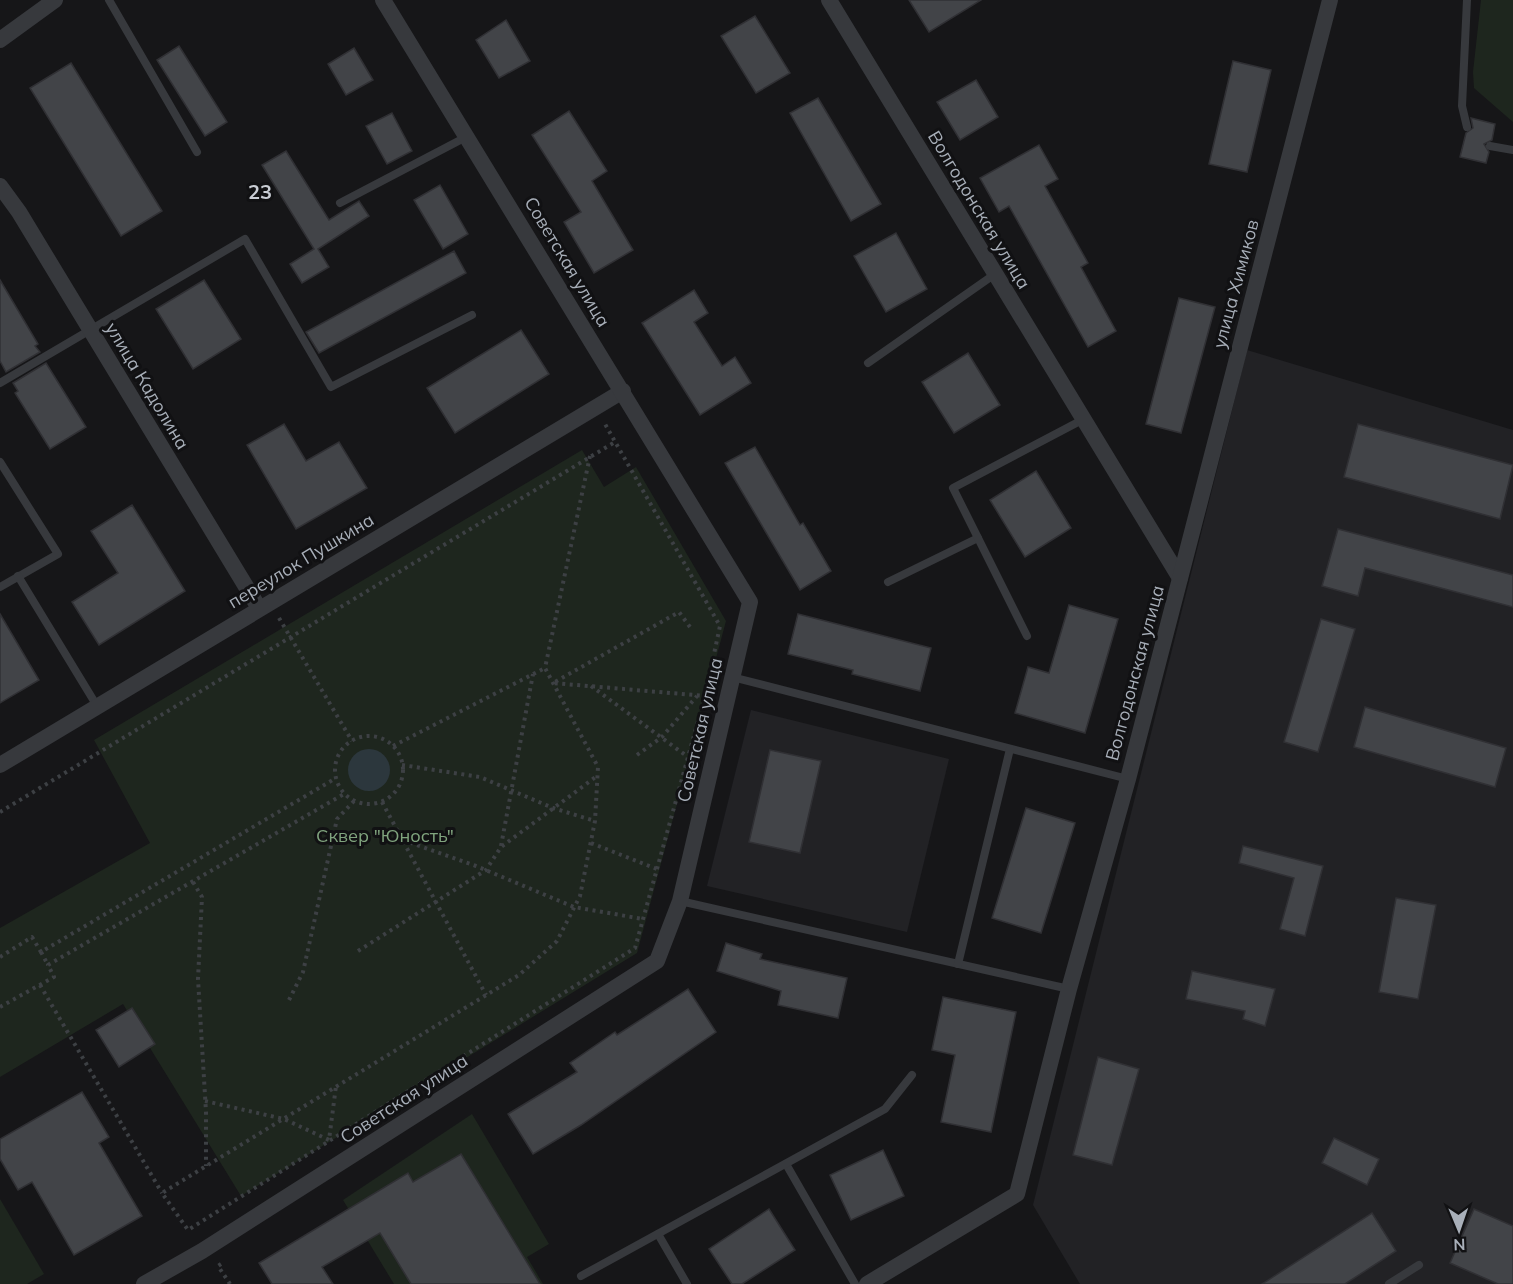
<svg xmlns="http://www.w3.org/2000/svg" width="1513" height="1284" viewBox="0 0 1513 1284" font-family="Mulish,sans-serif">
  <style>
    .built { fill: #222225 }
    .green { fill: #1e261e }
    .water { fill: #2c373d }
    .building { fill: #424448; stroke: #303034; stroke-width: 1.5 }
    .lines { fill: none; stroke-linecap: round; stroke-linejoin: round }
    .path { stroke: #3d4044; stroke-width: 4; stroke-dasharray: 3 4.5; stroke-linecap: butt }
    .lane { stroke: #37393d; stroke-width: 8 }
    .street { stroke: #37393d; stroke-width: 16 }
    .labels { text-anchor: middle; stroke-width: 6; stroke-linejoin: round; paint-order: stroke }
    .street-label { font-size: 18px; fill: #a8afb9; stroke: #111113 }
    .park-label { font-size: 18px; fill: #80a47e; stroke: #111113 }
    .neighbourhood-label { font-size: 20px; font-weight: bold; fill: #c9cdd4; stroke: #111113 }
  </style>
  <rect width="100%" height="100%" fill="#161618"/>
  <!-- built -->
  <g class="built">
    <path d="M1247,350L1513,430V1284H1080L1033,1205Z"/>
    <path d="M751,710L949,759L907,932L707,886Z"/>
  </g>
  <!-- green -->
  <g class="green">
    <path d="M1481,0H1513V122L1474,88L1473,72Z"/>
    <path d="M582,450L604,487L636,467L726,621L637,953L241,1196L123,1004L0,1077V928L150,843L94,740Z"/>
    <path d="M472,1114L549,1244L527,1257L543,1284H394L343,1200Z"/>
    <path d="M0,1199L44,1274L27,1284H0Z"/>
  </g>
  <!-- water -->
  <circle class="water" cx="369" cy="770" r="21"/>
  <!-- building -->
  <g class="building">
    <path d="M909,0H981L929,32Z"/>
    <path d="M755,16L790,73L756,93L721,36Z"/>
    <path d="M506,20L530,61L499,78L476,40Z"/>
    <path d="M179,46L227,122L205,136L157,60Z"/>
    <path d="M354,48L373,80L346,95L328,64Z"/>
    <path d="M1233,61L1271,70L1247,172L1209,164Z"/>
    <path d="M71,63L162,211L121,236L30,88Z"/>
    <path d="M976,80L998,117L960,140L937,102Z"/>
    <path d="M818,98L881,204L851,221L790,113Z"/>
    <path d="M569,111L607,171L592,181L633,250L594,273L564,222L581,212L532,135Z"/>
    <path d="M392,113L412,151L387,164L366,126Z"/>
    <path d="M1471,118L1495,124L1492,140L1484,144L1489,152L1486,163L1460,157L1466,133L1473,128Z"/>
    <path d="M1039,145L1058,179L1045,186L1088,263L1081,267L1116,331L1088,347L1009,206L999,212L980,178Z"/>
    <path d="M286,151L329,220L359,201L369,216L318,249L329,267L302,283L290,264L314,249L262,165Z"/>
    <path d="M440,185L468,234L443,249L414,200Z"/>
    <path d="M896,233L927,289L886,312L854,256Z"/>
    <path d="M454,251L466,273L319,353L306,332Z"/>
    <path d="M0,280L38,344L35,346L40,352L6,372L0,361Z"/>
    <path d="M204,280L241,339L193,369L156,309Z"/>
    <path d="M694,290L708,313L694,322L722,366L735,357L751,383L700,415L642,323Z"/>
    <path d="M1179,298L1215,307L1181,433L1146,424Z"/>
    <path d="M521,330L549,374L455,433L427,388Z"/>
    <path d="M968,353L1000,405L954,433L922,382Z"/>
    <path d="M46,363L86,427L50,449L15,393L18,391L13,383Z"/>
    <path d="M284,424L306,461L339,442L367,488L296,529L247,445Z"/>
    <path d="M1358,424L1513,465L1500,519L1344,477Z"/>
    <path d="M755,447L800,525L803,523L831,571L800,590L725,463Z"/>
    <path d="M1036,471L1071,528L1025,557L990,500Z"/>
    <path d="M132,505L185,591L99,645L72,602L118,573L91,531Z"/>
    <path d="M1338,529L1513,575V607L1365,568L1358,596L1322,586Z"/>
    <path d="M1069,605L1118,619L1085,733L1015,713L1028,667L1049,673Z"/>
    <path d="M0,614L39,680L0,703Z"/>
    <path d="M798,614L931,648L920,691L852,674L853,670L788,654Z"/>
    <path d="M1321,619L1355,629L1318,752L1284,742Z"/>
    <path d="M1365,707L1506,748L1495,787L1354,747Z"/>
    <path d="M770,750L821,761L800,853L749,842Z"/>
    <path d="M1026,808L1075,823L1041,933L992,918Z"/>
    <path d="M1243,846L1323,866L1305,936L1280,929L1294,878L1239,863Z"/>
    <path d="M1396,898L1436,905L1418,999L1379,992Z"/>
    <path d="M726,943L762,954L760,959L847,978L838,1018L778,1005L781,991L717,971Z"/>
    <path d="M1192,971L1275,989L1265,1026L1243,1019L1245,1011L1186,999Z"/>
    <path d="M688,989L716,1032L581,1125L533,1154L508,1114L577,1072L570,1063L615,1032L617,1035Z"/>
    <path d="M943,997L1016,1012L991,1132L941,1122L955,1055L932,1050Z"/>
    <path d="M132,1008L155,1044L119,1067L96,1030Z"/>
    <path d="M1098,1057L1139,1069L1112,1165L1073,1155Z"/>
    <path d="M82,1092L109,1137L99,1143L142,1216L74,1255L32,1182L18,1190L0,1159V1139Z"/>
    <path d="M1334,1138L1379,1159L1367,1185L1322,1163Z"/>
    <path d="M883,1150L904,1196L851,1220L830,1175Z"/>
    <path d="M461,1154L540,1284H411L380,1233L322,1267L333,1284H272L259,1263L408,1173L413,1182Z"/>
    <path d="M769,1209L795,1250L742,1284H732L709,1249Z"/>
    <path d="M1474,1209L1513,1226V1284H1498L1450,1263Z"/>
    <path d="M1372,1213L1396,1251L1345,1284H1262Z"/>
  </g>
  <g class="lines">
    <!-- path -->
    <g class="path">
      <path d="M590,456L545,668L598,767L595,821L580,896L557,941L519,975L162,1193L188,1230L635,948L705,696L720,626L605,424"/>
      <path d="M279,618L352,741"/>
      <path d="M690,627L679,612L553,683L706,696"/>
      <path d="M591,686L688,757"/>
      <circle cx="369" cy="770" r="34"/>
      <path d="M393,746L545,668"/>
      <path d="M637,755L662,737L697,696"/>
      <path d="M402,765L480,777L553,808L595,821"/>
      <path d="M382,802L486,995"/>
      <path d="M0,812L615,442"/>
      <path d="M403,840L476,866L574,907L643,919"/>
      <path d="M591,843L657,869"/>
      <path d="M501,846L533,674"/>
      <path d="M193,882L202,897L198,979L206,1112V1166"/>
      <path d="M358,951L486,870L501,847L597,776"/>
      <path d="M41,952L48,965"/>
      <path d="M0,957L32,937L41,952L336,778"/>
      <path d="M40,985L162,1193"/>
      <path d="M289,1000L303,972L337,819L354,801"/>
      <path d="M0,1007L54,977L48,965L344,794"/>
      <path d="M205,1101L284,1119L329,1140L336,1086"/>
      <path d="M221,1264L218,1266L230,1284"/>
    </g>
    <!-- lane -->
    <g class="lane">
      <path d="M109,0L197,152"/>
      <path d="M1467,0L1462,106L1467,127"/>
      <path d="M1490,146L1513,150"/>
      <path d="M340,203L468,136"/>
      <path d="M868,363L995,274"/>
      <path d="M0,383L245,239L331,387L472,315"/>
      <path d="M0,462L58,554L0,587"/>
      <path d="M18,576L97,706"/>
      <path d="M888,582L978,538"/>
      <path d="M1027,636L953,488L1084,419"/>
      <path d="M732,677L1128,779"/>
      <path d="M680,901L1069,989"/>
      <path d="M958,964L1010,749"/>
      <path d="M786,1164L855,1284"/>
      <path d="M658,1234L687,1284"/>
      <path d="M581,1276L885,1109L912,1075"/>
      <path d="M1389,1284L1419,1265"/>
    </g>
    <!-- street -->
    <g class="street">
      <path d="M829,0L1180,578"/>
      <path d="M0,40L55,0"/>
      <path d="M0,186L19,212L259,608"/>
      <path d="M0,765L623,391"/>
      <path d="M144,1284L202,1251L657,961L680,901L750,602L383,0"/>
      <path d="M867,1284L1017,1194L1069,989L1128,779L1330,0"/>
    </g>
  </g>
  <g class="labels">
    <!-- street labels -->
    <g class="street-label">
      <text transform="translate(979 210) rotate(59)" y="6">Волгодонская улица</text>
      <text transform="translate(567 262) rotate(59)" y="6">Советская улица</text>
      <text transform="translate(1236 284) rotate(-75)" y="6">улица Химиков</text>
      <text transform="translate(147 386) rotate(59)" y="6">улица Кадолина</text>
      <text transform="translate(301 561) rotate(-31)" y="6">переулок Пушкина</text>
      <text transform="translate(1135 673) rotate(-75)" y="6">Волгодонская улица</text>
      <text transform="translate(700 730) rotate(-77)" y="6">Советская улица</text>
      <text transform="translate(404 1099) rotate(-33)" y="6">Советская улица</text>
    </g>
    <!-- park labels -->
    <g class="park-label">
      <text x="385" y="842">Сквер "Юность"</text>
    </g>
    <!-- neighbourhood labels -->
    <g class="neighbourhood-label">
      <text x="260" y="199">23</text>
    </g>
  </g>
  <!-- north arrow -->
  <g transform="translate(1459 1230) rotate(178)" stroke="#111113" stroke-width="4.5" paint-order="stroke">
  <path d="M0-4.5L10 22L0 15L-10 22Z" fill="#a8afb9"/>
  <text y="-9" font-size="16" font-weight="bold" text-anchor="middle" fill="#a8afb9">N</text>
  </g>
</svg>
